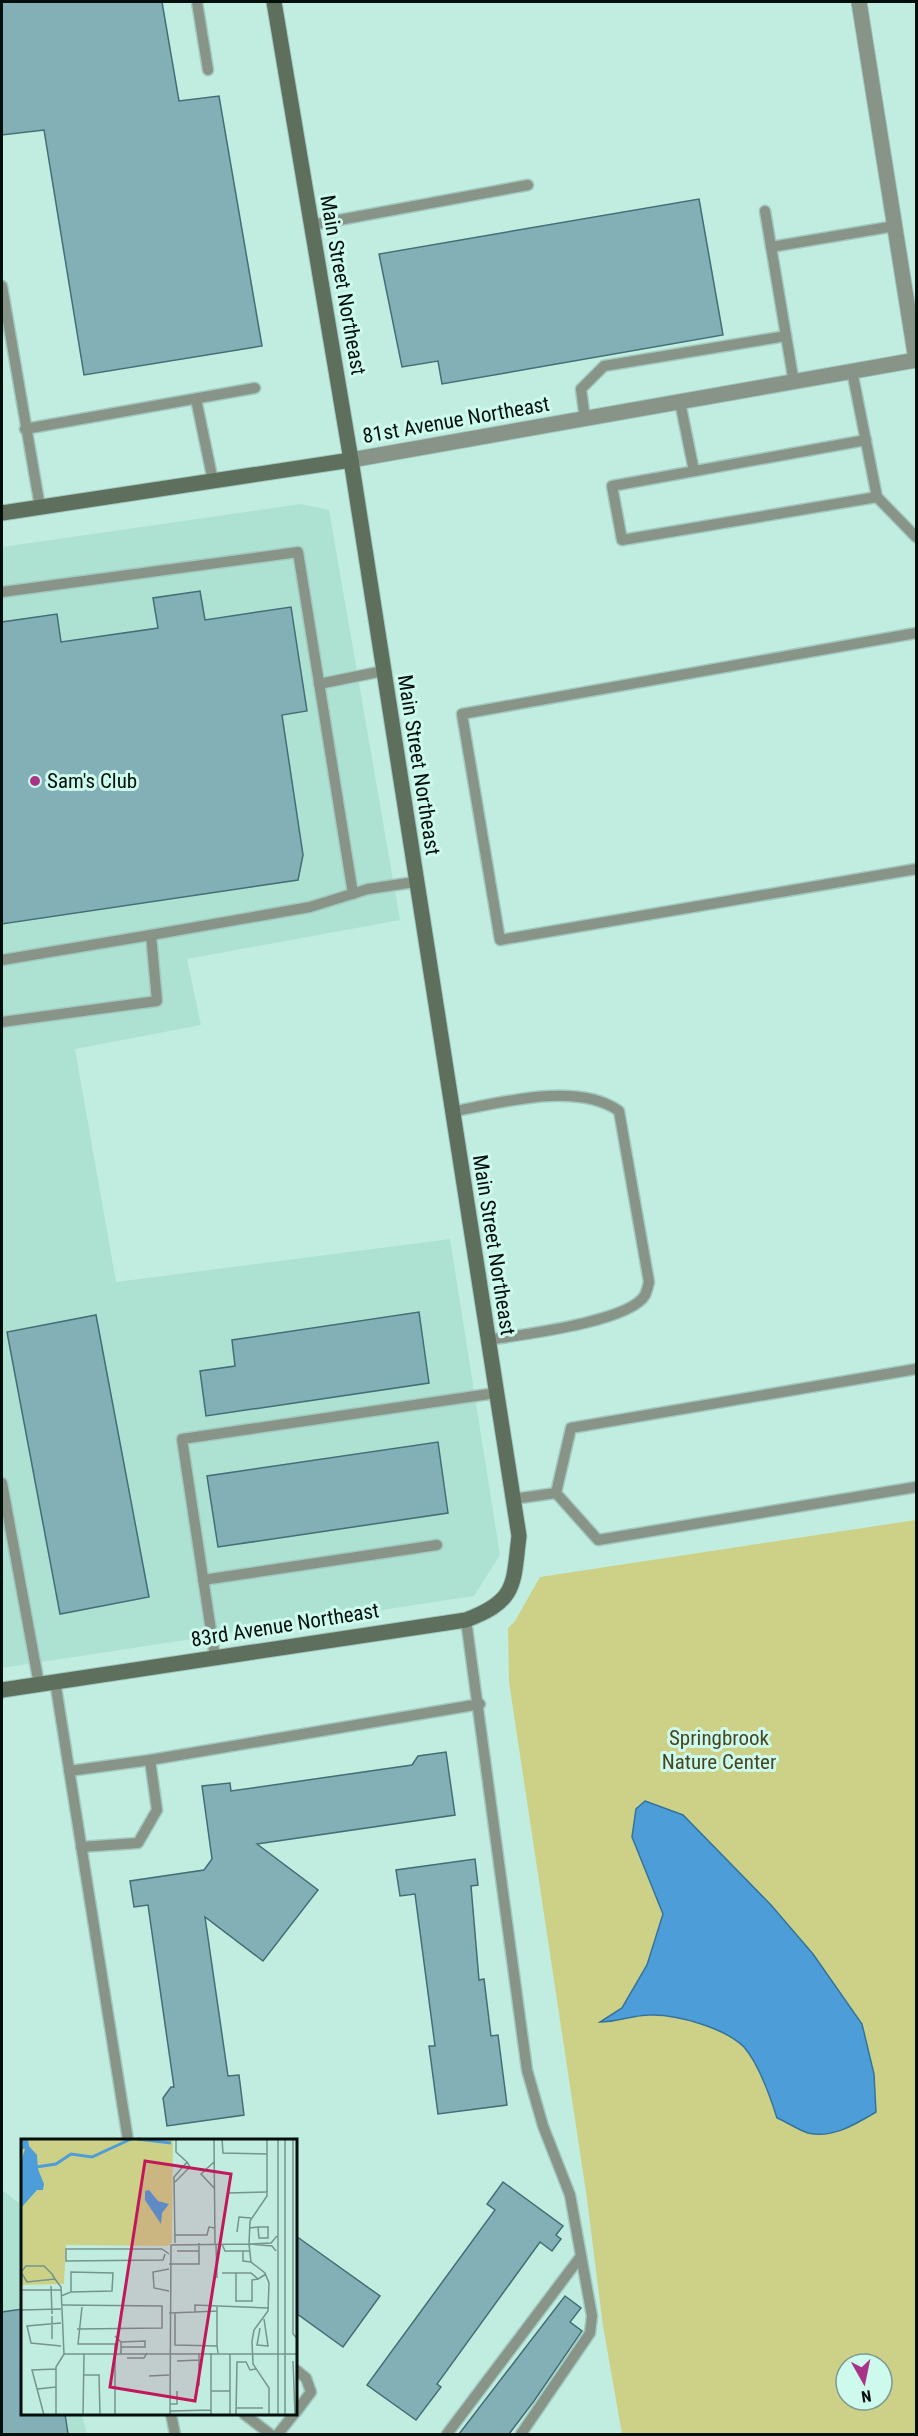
<svg xmlns="http://www.w3.org/2000/svg" width="918" height="2436" viewBox="0 0 918 2436" font-family="'Roboto Condensed',sans-serif">
  <style>
    .built { fill: #ade2d3 }
    .green { fill: #cdd187; fill-rule: evenodd }
    .water { fill: #4d9ed8; stroke: #36739a; stroke-width: 1.5 }
    .building { fill: #83afb6; stroke: #436e75; stroke-width: 1.5 }
    .lines { fill: none; stroke-linecap: round; stroke-linejoin: round }
    .lane-casing { stroke: #a2c9bf; stroke-width: 13 }
    .street-casing { stroke: #a2c9bf; stroke-width: 17 }
    .secondary-casing { stroke: #a2c9bf; stroke-width: 17 }
    .lane { stroke: #899488; stroke-width: 10 }
    .street { stroke: #899488; stroke-width: 15 }
    .secondary { stroke: #5f6f5e; stroke-width: 15 }
    .poi-dot { fill: #aa338a; stroke: #cefaee; stroke-width: 2 }
    .labels { text-anchor: middle; stroke-width: 6; stroke-linejoin: round; paint-order: stroke }
    .street-label { font-size: 21px; fill: #020f0b; stroke: #cefaee }
    .poi-label { font-size: 21px; fill: #020f0b; stroke: #cefaee; text-anchor: start }
    .park-label { font-size: 21px; fill: #464720; stroke: #cefaee }
    .inset-river { fill: none; stroke: #4d9ed8; stroke-width: 3 }
    .inset-road { fill: none; stroke: #75948b; stroke-width: 1.5 }
    .view { fill: #c2185b; fill-opacity: 0.15; stroke: #c2185b; stroke-width: 3 }
    .inset-edge { fill: none; stroke: #020f0b; stroke-width: 3 }
  </style>
  <rect width="100%" height="100%" fill="#c1ede1"/>
  <!-- built -->
  <g class="built">
    <path d="M301,504L329,510L400,920L187,959L201,1025L75,1049L116,1282L450,1239L500,1555L474,1596L2,1668V547Z"/>
    <path d="M2,2190L22,2205V2414H82L87,2434H2Z"/>
  </g>
  <!-- green -->
  <path class="green" d="M916,1520V2434H622L603,2326L587,2199L509,1682L508,1628L515,1621L540,1577ZM846,2364H882V2400H846Z"/>
  <!-- water -->
  <path class="water" d="M645,1801L683,1815L771,1905L813,1954L862,2024L874,2074L876,2112C856,2124 832,2139 808,2133C798,2130 787,2122 777,2118C770,2096 759,2064 744,2047C725,2028 676,2014 650,2015C633,2015 617,2022 600,2022L622,2008L647,1965L663,1914L632,1837L636,1809Z"/>
  <!-- building -->
  <g class="building">
    <path d="M2,2H162L179,101L219,96L262,346L84,375L44,130L2,135Z"/>
    <path d="M699,199L723,335L442,384L438,361L402,367L379,254Z"/>
    <path d="M200,591L205,620L291,607L307,711L282,715L303,855L298,880L2,924V622L57,614L61,642L158,628L153,598Z"/>
    <path d="M419,1312L429,1383L206,1416L200,1371L235,1366L232,1340Z"/>
    <path d="M96,1315L149,1597L60,1614L7,1332Z"/>
    <path d="M438,1442L448,1513L218,1547L207,1476Z"/>
    <path d="M446,1752L455,1815L257,1844L318,1890L263,1961L205,1917L228,2076L239,2075L244,2115L167,2126L163,2098L171,2087H174L148,1905L134,1907L130,1881L204,1870L212,1859L202,1786L230,1783L231,1791L412,1765L418,1756Z"/>
    <path d="M475,1859L478,1885L471,1886L479,1980L484,1979L491,2036L498,2035L507,2105L438,2114L429,2046H435L415,1894L400,1896L396,1870Z"/>
    <path d="M503,2182L563,2226L556,2235L561,2239L552,2251L540,2242L437,2384L441,2387L416,2420L367,2385L495,2210L487,2204Z"/>
    <path d="M296,2236L380,2296L343,2347L296,2313Z"/>
    <path d="M565,2296L581,2308L570,2322L582,2331L534,2401L509,2434H459Z"/>
    <path d="M22,2309V2414H65L68,2434H2V2312Z"/>
  </g>
  <g class="lines">
    <!-- lane casing -->
    <g class="lane-casing">
      <g id="lane">
        <path d="M197,2L208,70"/>
        <path d="M765,211L794,383"/>
        <path d="M312,225L528,185"/>
        <path d="M771,247L895,226"/>
        <path d="M2,286L40,507"/>
        <path d="M852,371L877,497L916,537"/>
        <path d="M196,399L213,481"/>
        <path d="M680,402L694,471"/>
        <path d="M585,419L581,389L604,366L786,336"/>
        <path d="M25,429L255,388"/>
        <path d="M866,440L612,486L622,540L877,497"/>
        <path d="M2,592L298,552L353,894"/>
        <path d="M916,633L462,714L500,940L916,869"/>
        <path d="M319,684L383,671"/>
        <path d="M2,960L151,935"/>
        <path d="M2,1022L157,1001L151,935L310,907L368,889L415,882"/>
        <path d="M451,1112C499,1103 577,1081 619,1111L649,1282C648,1286 647,1291 645,1295C630,1322 519,1335 487,1340"/>
        <path d="M2,1483L39,1684"/>
        <path d="M556,1493L571,1428L916,1369"/>
        <path d="M556,1493L598,1540L916,1487"/>
        <path d="M513,1499L556,1493"/>
        <path d="M203,1580L437,1545"/>
        <path d="M466,1620L527,2070L543,2126L570,2195L592,2316L590,2333L521,2434"/>
        <path d="M215,1657L182,1439L496,1393"/>
        <path d="M55,1681L128,2140"/>
        <path d="M69,1771L150,1760"/>
        <path d="M81,1847L138,1843L157,1810L150,1760L480,1704"/>
        <path d="M296,2370L306,2378L311,2392L296,2412"/>
        <path d="M171,2414L175,2434"/>
        <path d="M244,2414L270,2434"/>
        <path d="M278,2434L294,2414"/>
        <path d="M447,2434L581,2256"/>
      </g>
    </g>
    <!-- street casing -->
    <g class="street-casing">
      <g id="street">
        <path d="M859,2L916,360"/>
        <path d="M351,460L916,360"/>
      </g>
    </g>
    <!-- secondary casing -->
    <g class="secondary-casing">
      <g id="secondary">
        <path d="M2,513L351,460"/>
        <path d="M2,1690L466,1620C517,1601 513,1585 519,1536L351,460L274,2"/>
      </g>
    </g>
    <!-- lane -->
    <use href="#lane" class="lane"/>
    <!-- street -->
    <use href="#street" class="street"/>
    <!-- secondary -->
    <use href="#secondary" class="secondary"/>
  </g>
  <!-- markers -->
  <circle class="poi-dot" cx="35" cy="781" r="6"/>
  <g class="labels">
    <!-- street labels -->
    <g class="street-label">
      <text transform="translate(343 285) rotate(80)" y="7">Main Street Northeast</text>
      <text transform="translate(456 420) rotate(-10)" y="7">81st Avenue Northeast</text>
      <text transform="translate(419 765) rotate(81)" y="7">Main Street Northeast</text>
      <text transform="translate(494 1245) rotate(81)" y="7">Main Street Northeast</text>
      <text transform="translate(285 1625) rotate(-9)" y="7">83rd Avenue Northeast</text>
    </g>
    <!-- poi labels -->
    <g class="poi-label">
      <text x="47" y="788">Sam's Club</text>
    </g>
    <!-- park labels -->
    <g class="park-label">
      <text x="719" y="1745">Springbrook<tspan x="719" dy="24">Nature Center</tspan></text>
    </g>
  </g>
  <!-- overview -->
  <g transform="translate(21 2139)">
    <rect width="276" height="276" fill="#c1ede1"/>
    <path d="M0,0H152L151,103L147,107L45,106L43,145L0,146Z" fill="#cdd187"/>
    <path d="M0,0H7L8,7L16,16L17,30L23,45L22,51H16L0,69V22L4,10H0ZM128,51L137,62L148,65L141,74L140,85L124,61V52Z" fill="#4d9ed8"/>
    <path class="inset-river" d="M116,0L150,4M15,28L35,25L50,15L71,18L110,0"/>
    <path class="inset-road" d="M193,0L194,105M201,0L202,14L246,15M246,0V57L229,82L228,105L230,123L244,134L248,144L247,172L233,191L231,202L232,225L248,249V276M264,0V276M272,0V195L276,199M193,23L180,35L194,50M154,43L169,28L166,23M207,54L247,53M228,89L237,88L238,99H247V88H237M216,93L218,78L230,79M154,96H186L188,88L194,89M154,104L153,38L166,23L155,13V0M195,105L196,139M201,105L204,112H228M229,105L250,104L256,97M156,112H178M222,112V122L230,123M144,115L142,121L45,122V110H141L148,115M148,125H178V104M148,130L132,133L133,149L148,152M201,134H230L237,140L245,135M215,134V162H231V141L237,140M34,140L6,143L0,133L5,127H23L31,135L34,140L40,148L43,215H276M30,147L31,175M0,151H40M40,157L50,153V133L92,134L91,152L50,153M40,166L141,167V189L56,190M61,168L57,205H94V276M196,168V207M0,171L40,170M154,173V206L196,207L197,214M174,173L196,172M148,174L174,173V166L248,169M31,177V200M239,189L236,206L247,207L243,180M94,197L100,203V215M100,203L124,202V208H100M40,207L10,204L6,187L40,184M178,214V247M106,219H123L126,214M156,222L178,221M272,222L274,276M63,236H78L79,276M128,237L148,236M16,250L35,248M190,252H209M149,265H156V252M215,269H242M149,272L190,271M23,276L11,231L35,230M35,276V228L43,215M62,276L63,215M149,276L150,106L228,105L251,107L255,112M190,276V214M209,276V215M215,276L216,223H225L229,231L235,230M257,276V0"/>
    <path class="view" d="M124,22L210,35L174,262L89,248Z"/>
    <rect width="276" height="276" class="inset-edge"/>
  </g>
  <!-- border -->
  <rect width="918" height="2436" fill="none" stroke="#020f0b" stroke-width="6"/>
  <!-- north arrow -->
  <g transform="translate(864 2382) rotate(171)"><circle r="28" fill="#cefaee" stroke="#7c9c93" stroke-width="1.5"/>
  <path d="M0-4.5L10 22L0 15L-10 22Z" fill="#aa338a"/>
  <text y="-9" font-size="16" font-weight="bold" text-anchor="middle" fill="#020f0b">N</text>
  </g>
</svg>
